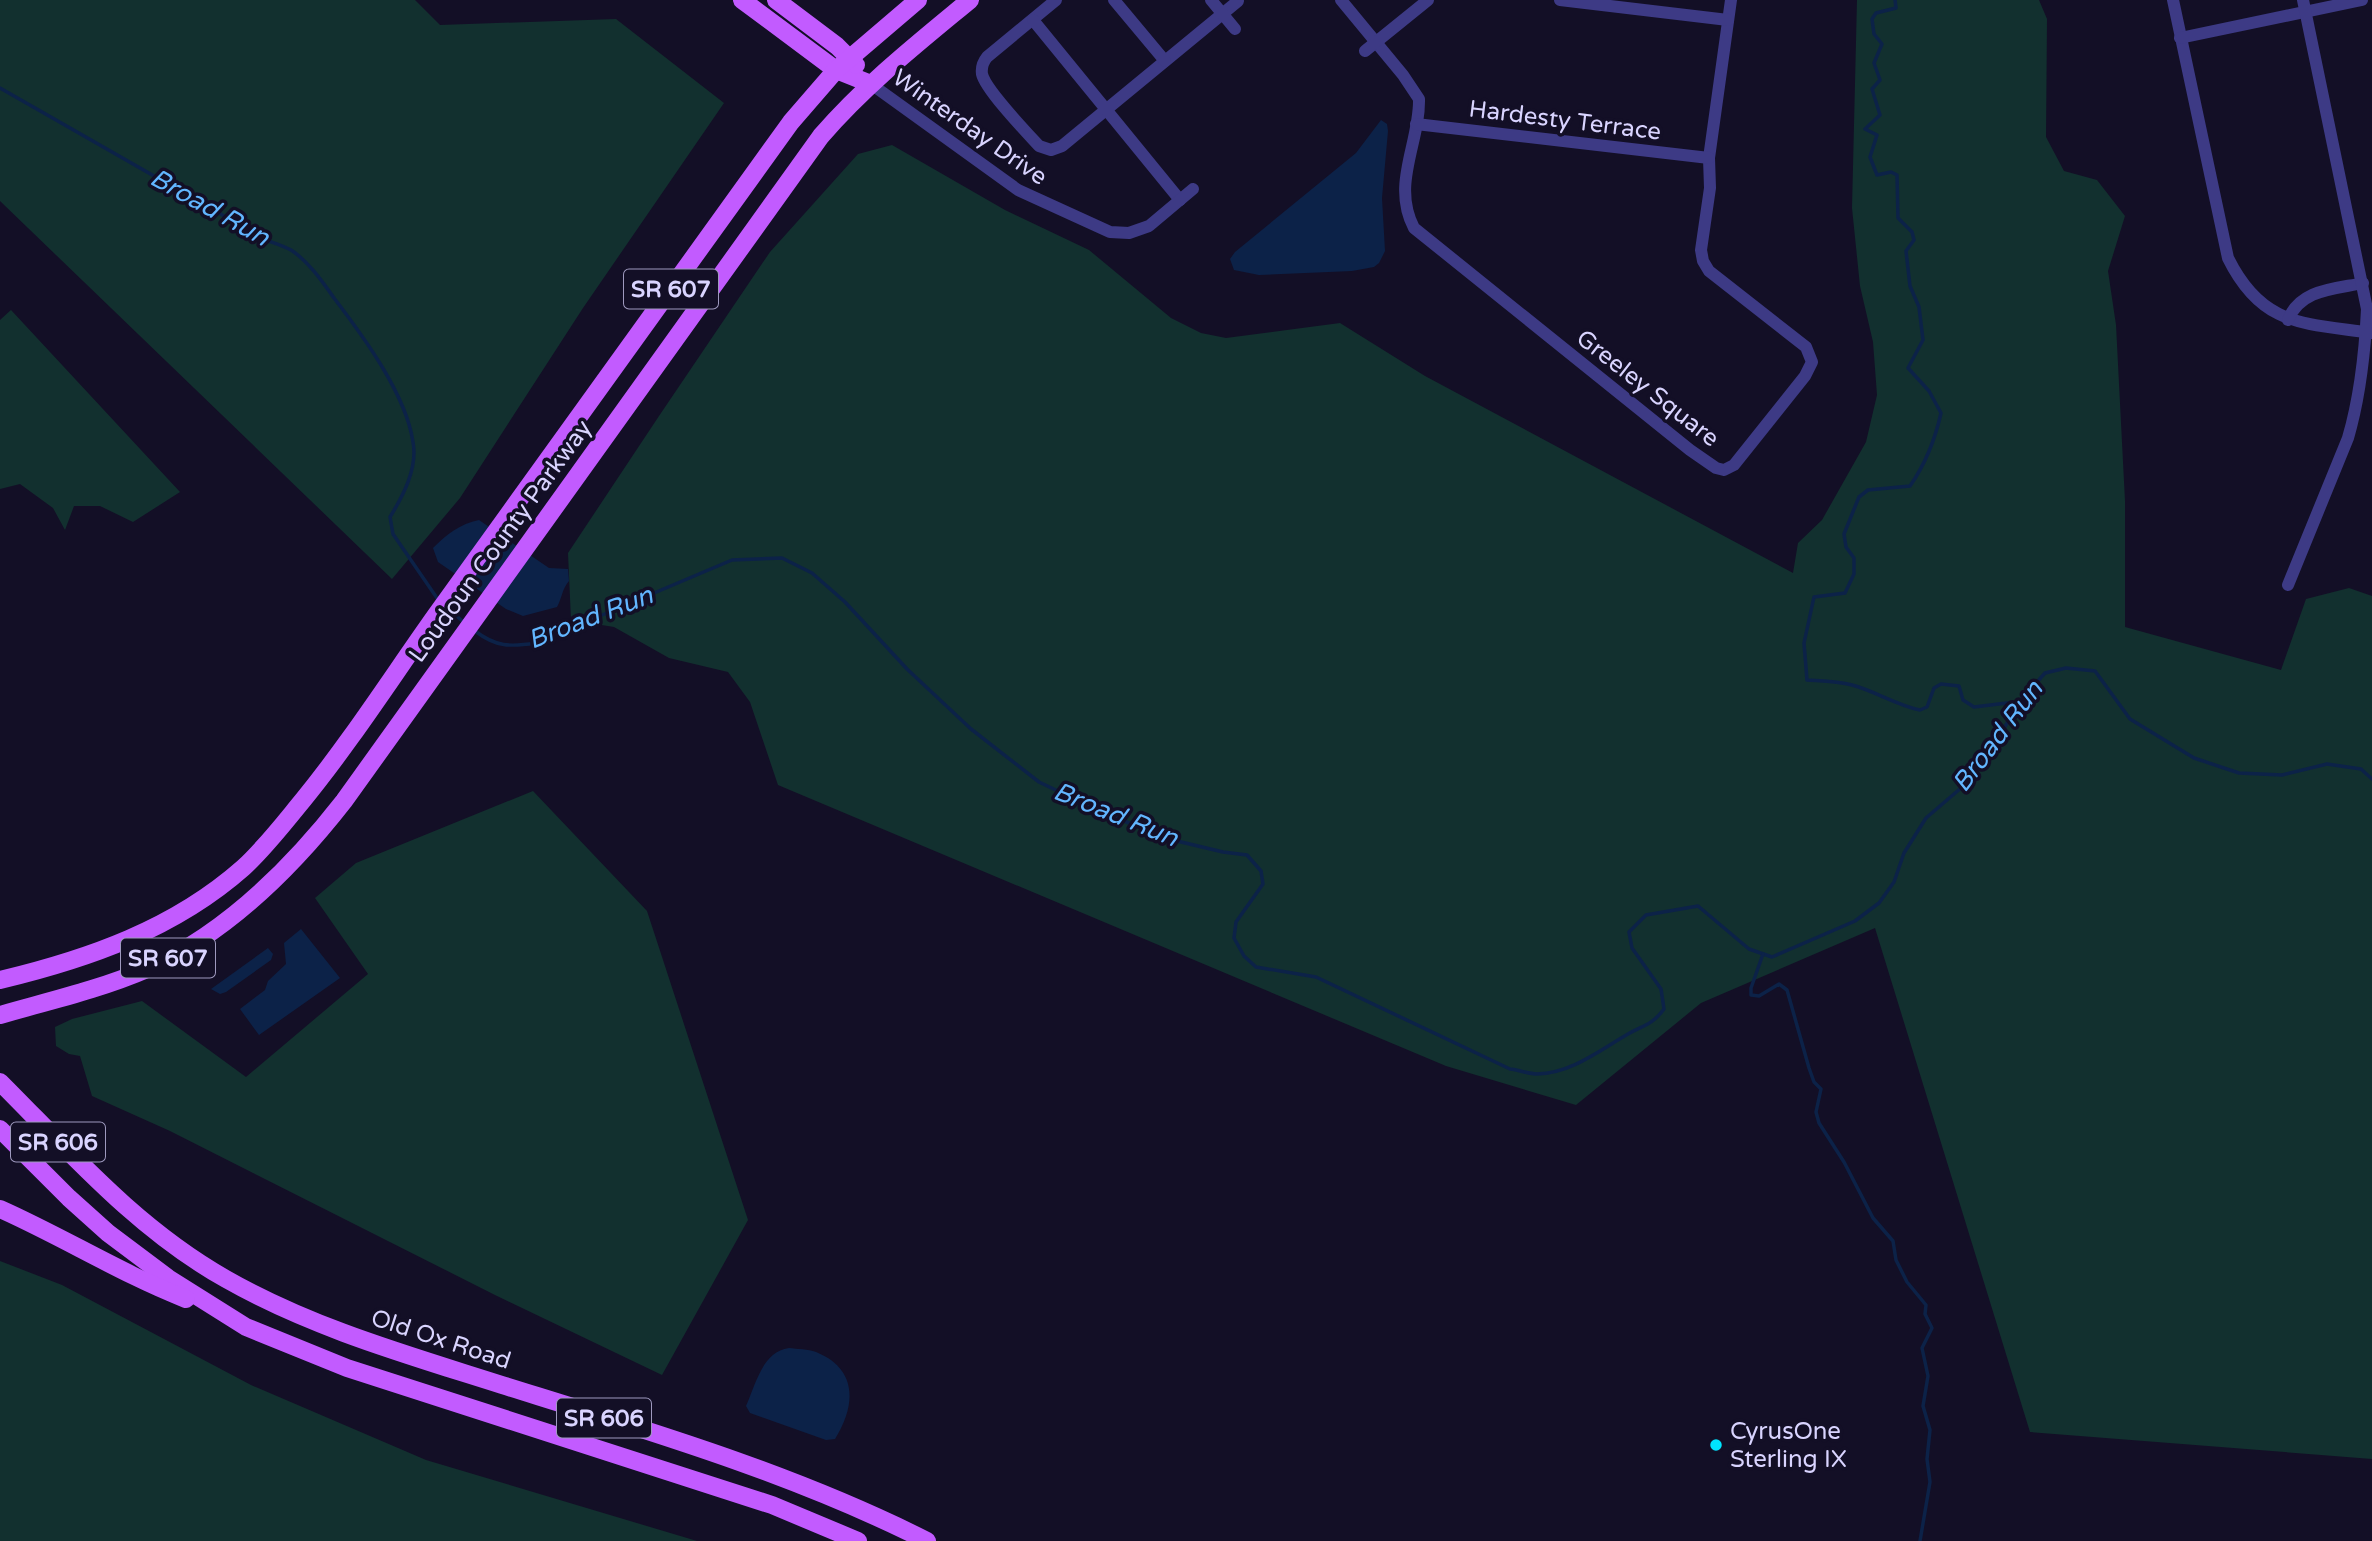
<svg xmlns="http://www.w3.org/2000/svg" width="2372" height="1541" viewBox="0 0 2372 1541" font-family="'Varela Round',sans-serif">
  <style>
    .green { fill: #12302f }
    .water { fill: #0c2248 }
    .lines { fill: none; stroke-linecap: round; stroke-linejoin: round }
    .stream { stroke: #0c2248; stroke-width: 3.5 }
    .minor { stroke: #3d3a85; stroke-width: 12 }
    .primary { stroke: #c25bff; stroke-width: 18 }
    .poi-dot { fill: #00e5ff; stroke: #130f26; stroke-width: 2.5 }
    .labels { text-anchor: middle; stroke-width: 7; stroke-linejoin: round; paint-order: stroke }
    .shield { fill: #130f26; stroke: #9e99be; stroke-width: 2 }
    .shield-label { font-size: 23px; font-weight: bold; fill: #d9d4ff }
    .street-label { font-size: 24px; fill: #d9d4ff; stroke: #130f26 }
    .poi-label { font-size: 24px; fill: #d9d4ff; stroke: #130f26; text-anchor: start }
    .water-label { font-size: 26px; font-style: italic; fill: #62b6ff; stroke: #130f26 }
  </style>
  <rect width="100%" height="100%" fill="#130f26"/>
  <!-- green -->
  <g class="green">
    <path d="M0,0H415L440,25L616,19L724,103L583,308L460,498L392,579L0,201Z"/>
    <path d="M1857,0H2039L2047,19L2046,137L2064,171L2097,180L2125,216L2108,271L2116,325L2125,501V627L2281,670L2306,599L2349,588L2372,596V1459L2030,1432L1875,928L1701,1003L1576,1105L1446,1066L778,785L750,702L728,672L669,658L614,627L571,620L568,553L659,416L770,252L858,154L892,145L1005,210L1089,250L1171,318L1201,333L1226,338L1340,323L1425,376L1793,573L1798,543L1822,520L1866,442L1877,395L1873,342L1860,286L1852,208Z"/>
    <path d="M11,310L180,492L133,522L100,506H74L65,530L53,508L20,484L0,489V320Z"/>
    <path d="M533,791L647,911L748,1220L662,1375L495,1295L170,1131L92,1096L80,1056L69,1054L56,1046L55,1027L72,1019L142,1001L246,1077L368,974L315,898L356,863Z"/>
    <path d="M0,1261L62,1285L251,1385L426,1460L697,1541H0Z"/>
  </g>
  <!-- water -->
  <g class="water">
    <path d="M1381,120L1387,124L1388,131L1382,198L1385,251L1379,263L1374,267L1352,271L1259,275L1234,270L1230,259L1235,252L1356,153Z"/>
    <path d="M479,520L549,568L568,569L569,581C562,589 562,598 557,607L523,616L506,609L438,562L433,548C447,534 460,524 479,520Z"/>
    <path d="M301,929L340,978L259,1035L240,1009L265,990L268,981L286,964L284,943Z"/>
    <path d="M268,948L273,954L271,960L226,992L220,994L211,989Z"/>
    <path d="M789,1348C797,1349 808,1349 816,1352C858,1369 856,1405 835,1439L826,1440L750,1413L746,1406C756,1384 762,1352 789,1348Z"/>
  </g>
  <g class="lines">
    <!-- stream -->
    <g class="stream">
      <path d="M1895,0L1896,8L1876,13L1872,19L1874,34L1882,44L1874,63L1880,80L1872,89L1880,115L1865,129L1877,135L1870,157L1877,175L1891,172L1897,175L1898,218L1912,232L1914,240L1906,251L1910,286L1919,307L1923,340L1908,368L1929,391L1941,413C1935,440 1926,463 1910,486L1868,490L1859,497L1844,534L1846,547L1854,558V574L1845,593L1814,597L1804,643L1807,680C1823,681 1837,681 1852,685C1875,691 1896,705 1920,710L1927,707L1934,688L1941,684L1959,686L1963,700L1974,707L2007,703L2019,704"/>
      <path d="M0,88L266,240C274,243 284,246 291,250C308,261 322,281 334,298C363,336 406,394 413,442C418,468 403,496 390,517L393,534L439,601"/>
      <path d="M448,609L466,624"/>
      <path d="M475,631C496,647 510,647 536,643L732,560L782,558L812,573L845,602L907,669L971,729L1039,782L1108,815L1177,841L1223,852L1247,855L1261,871L1263,884L1236,922L1234,938L1244,956L1256,967L1316,977L1510,1069C1519,1070 1529,1074 1537,1074C1572,1073 1600,1050 1628,1034C1644,1025 1652,1025 1664,1009L1661,989L1632,948L1629,932L1646,915L1698,906L1749,949L1772,957L1855,921L1879,903L1894,882L1904,853L1926,818L1968,782L1996,742L2020,701L2045,673L2066,668L2095,671L2130,719L2194,758L2239,773L2282,775L2327,764L2361,769L2372,779"/>
      <path d="M1763,954L1751,988V995L1759,996L1779,984L1787,990L1809,1068L1814,1082L1821,1089L1816,1112L1819,1123L1844,1162L1873,1218L1893,1241L1896,1260L1907,1282L1926,1305L1925,1314L1932,1328L1922,1348L1928,1376L1923,1406L1930,1430L1927,1459L1930,1482L1920,1541"/>
    </g>
    <!-- minor -->
    <g class="minor">
      <path d="M1056,0L987,57C983,62 981,67 982,74C985,89 1027,133 1039,146L1051,150L1062,146L1238,1"/>
      <path d="M1114,0L1165,61"/>
      <path d="M1211,0L1235,29"/>
      <path d="M1341,0L1403,75L1419,99C1420,143 1391,184 1414,228L1690,450L1716,468L1724,470L1734,465L1805,376L1812,362L1806,347L1709,271L1703,261L1701,250L1710,188L1709,158L1731,0"/>
      <path d="M1560,0L1728,20"/>
      <path d="M2173,0L2228,258C2262,327 2304,323 2372,333"/>
      <path d="M1033,20L1180,200"/>
      <path d="M2180,38L2362,0"/>
      <path d="M1365,51L1428,0"/>
      <path d="M871,84L1018,190L1110,232L1129,233L1149,226L1193,189"/>
      <path d="M1416,124L1709,158"/>
      <path d="M2288,320C2300,289 2335,289 2363,283"/>
      <path d="M2288,585L2348,438C2360,397 2365,351 2367,309L2303,0"/>
    </g>
    <!-- primary -->
    <g class="primary">
      <path d="M742,0L836,70L871,84"/>
      <path d="M776,0L837,46L856,65"/>
      <path d="M0,980C88,959 174,929 243,868C265,848 284,823 303,800C351,741 392,677 436,615C553,450 672,286 791,122L836,70L918,0"/>
      <path d="M0,1015C49,1001 101,989 147,969C227,933 291,869 344,801L821,136C865,85 918,43 970,0"/>
      <path d="M0,1082C71,1153 137,1229 226,1279C312,1328 408,1355 502,1385C646,1430 792,1473 927,1541"/>
      <path d="M0,1129L69,1198L108,1233L168,1278L246,1327L347,1368L772,1505L858,1541"/>
      <path d="M0,1209C63,1237 122,1274 186,1299"/>
    </g>
  </g>
  <!-- markers -->
  <circle class="poi-dot" cx="1716" cy="1445" r="7"/>
  <g class="labels">
    <!-- shield labels -->
    <g class="shield">
      <rect x="624" y="269.5" width="94" height="39" rx="5"/>
      <rect x="121" y="938.5" width="94" height="39" rx="5"/>
      <rect x="11" y="1122.5" width="94" height="39" rx="5"/>
      <rect x="557" y="1398.5" width="94" height="39" rx="5"/>
    </g>
    <g class="shield-label">
      <text x="671" y="297">SR 607</text>
      <text x="168" y="966">SR 607</text>
      <text x="58" y="1150">SR 606</text>
      <text x="604" y="1426">SR 606</text>
    </g>
    <!-- street labels -->
    <g class="street-label">
      <text transform="translate(1565 120) rotate(7)" y="8">Hardesty Terrace</text>
      <text transform="translate(970 127) rotate(35)" y="8">Winterday Drive</text>
      <text transform="translate(1648 388) rotate(38)" y="8">Greeley Square</text>
      <text transform="translate(500 541) rotate(-54)" y="8">Loudoun County Parkway</text>
      <text transform="translate(441 1339) rotate(18)" y="8">Old Ox Road</text>
    </g>
    <!-- poi labels -->
    <g class="poi-label">
      <text x="1730" y="1439">CyrusOne<tspan x="1730" dy="28">Sterling IX</tspan></text>
    </g>
    <!-- water labels -->
    <g class="water-label">
      <text transform="translate(210 207) rotate(29)" y="9">Broad Run</text>
      <text transform="translate(590 617) rotate(-21)" y="9">Broad Run</text>
      <text transform="translate(1997 736) rotate(-53)" y="9">Broad Run</text>
      <text transform="translate(1116 814) rotate(22)" y="9">Broad Run</text>
    </g>
  </g>
</svg>
